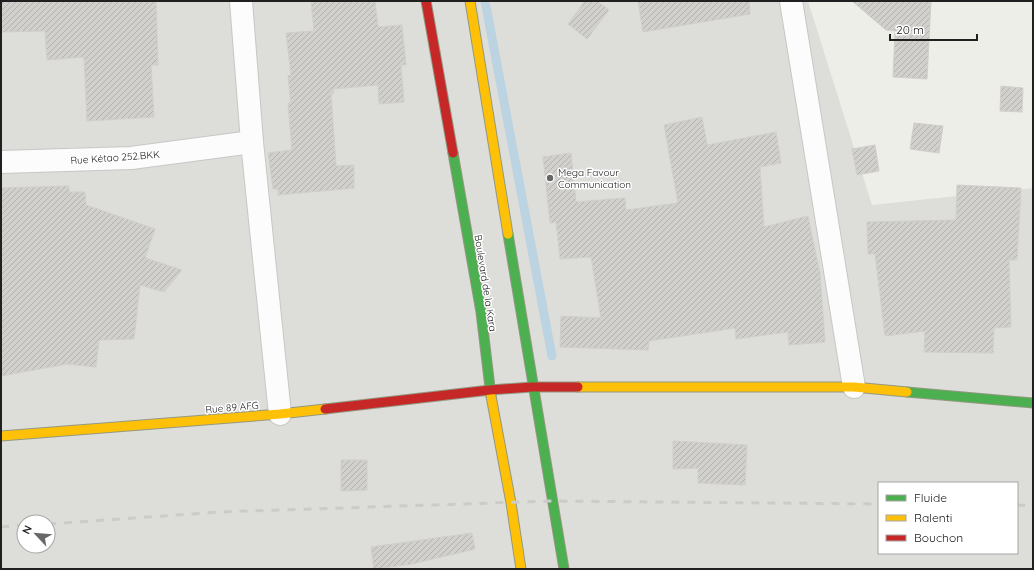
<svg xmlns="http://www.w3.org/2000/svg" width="1034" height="570" viewBox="0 0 1034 570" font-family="Quicksand,sans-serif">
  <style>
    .residential { fill: #ddddda; fill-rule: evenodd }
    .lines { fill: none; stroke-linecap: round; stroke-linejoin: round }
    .stream { stroke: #bcd4e1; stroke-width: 9 }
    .building { fill: url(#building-hatch); stroke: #d1cfca }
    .street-casing { stroke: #c7c7c5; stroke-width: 24 }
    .fast-casing { stroke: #939980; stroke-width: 11 }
    .slow-casing { stroke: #939980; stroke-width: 11 }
    .jam-casing { stroke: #939980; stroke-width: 11 }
    .street { stroke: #fcfcfc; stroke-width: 22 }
    .fast { stroke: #4caf50; stroke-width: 9 }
    .slow { stroke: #ffc107; stroke-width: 9 }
    .jam { stroke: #c62828; stroke-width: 9 }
    .rail { stroke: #cbcbca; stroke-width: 3; stroke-dasharray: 8 8; stroke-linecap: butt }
    .poi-dot { fill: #686866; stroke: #fff; stroke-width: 1.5 }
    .labels { text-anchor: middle; stroke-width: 3; stroke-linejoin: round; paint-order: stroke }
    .street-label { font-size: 10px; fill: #202020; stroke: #fff }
    .poi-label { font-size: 10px; fill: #202020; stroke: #fff; text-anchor: start }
  </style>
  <defs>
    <pattern id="building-hatch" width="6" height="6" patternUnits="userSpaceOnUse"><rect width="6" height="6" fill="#d1d0cc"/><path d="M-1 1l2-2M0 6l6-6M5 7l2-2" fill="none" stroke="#b3b2af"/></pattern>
  </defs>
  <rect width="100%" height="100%" fill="#eeeee9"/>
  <!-- residential -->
  <path class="residential" d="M1,1H808L872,205L1033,188V569H1ZM879,483H1017V553H879ZM24,522H48V546H24Z"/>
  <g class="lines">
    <!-- stream -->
    <path class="stream" d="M485,1L552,356"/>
  </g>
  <!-- building -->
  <g class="building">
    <path d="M1,1H156L158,65H151L154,117L87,121L84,57L47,60L45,31L1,32Z"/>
    <path d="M311,1H375L378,27L402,25L406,65H401L404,102L379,104L378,85L333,89L334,93L331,94L336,166L354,165V188L278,195V189H273L268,153L292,150L288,103H291L288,76L291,75L286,33L314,31Z"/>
    <path d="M585,1H597L609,10L587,39L568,24Z"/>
    <path d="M638,1H749L750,14L643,32Z"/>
    <path d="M852,1H931L927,79L893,77L895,31L886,30Z"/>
    <path d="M1001,86L1023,88L1022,112L1000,111Z"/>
    <path d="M702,117L707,145L776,132L781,163L760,167L764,227L808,216L820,273L825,342L789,345L788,332L736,339L735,328L649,341L648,350L560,347L561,316L601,318L591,257L560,259L556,222L550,223L543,157L571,153L576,202L625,198L626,210L678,203L664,125Z"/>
    <path d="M914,123L943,126L939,153L910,149Z"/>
    <path d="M875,145L879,171L857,175L852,149Z"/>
    <path d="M957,185L1021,188L1017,260H1009L1011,327L994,328L993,353L924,352L925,331L885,336L875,254H868L867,222L956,220Z"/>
    <path d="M69,186V192H85L86,205L155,229L145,258L182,270L164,292L140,285L134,339L99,340L96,367L67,364L1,376V188Z"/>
    <path d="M673,441L747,445L745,485L698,483V468L673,469Z"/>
    <path d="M341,460H367V490L341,491Z"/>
    <path d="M472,533L475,549L412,564L374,569L371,547Z"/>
  </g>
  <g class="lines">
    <!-- street casing -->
    <g class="street-casing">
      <g id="street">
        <path d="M241,1L252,142L280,414"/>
        <path d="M791,1L854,387"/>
        <path d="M1,162L131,158L252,142"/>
      </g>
    </g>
    <!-- fast casing -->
    <g class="fast-casing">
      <g id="fast">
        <path d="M453,153L481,312L491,396"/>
        <path d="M508,234L564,569"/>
        <path d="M907,392L1033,403"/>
      </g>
    </g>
    <!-- slow casing -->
    <g class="slow-casing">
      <g id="slow">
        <path d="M470,1L508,234"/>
        <path d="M578,387H854L907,392"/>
        <path d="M491,396L511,503L521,569"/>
        <path d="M1,436L280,414L325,409"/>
      </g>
    </g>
    <!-- jam casing -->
    <g class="jam-casing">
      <g id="jam">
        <path d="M426,1L453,153"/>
        <path d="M325,409L490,390L532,387H578"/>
      </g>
    </g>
    <!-- street -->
    <use href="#street" class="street"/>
    <!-- fast -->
    <use href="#fast" class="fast"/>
    <!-- slow -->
    <use href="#slow" class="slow"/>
    <!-- jam -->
    <use href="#jam" class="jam"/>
    <!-- rail -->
    <g class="rail">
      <path d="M1017,505L1033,506"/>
      <path d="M48,524L220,512L552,501L879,504"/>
      <path d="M1,527L24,525"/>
    </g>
  </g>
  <!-- markers -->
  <circle class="poi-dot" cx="550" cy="178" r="4"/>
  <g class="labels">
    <!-- street labels -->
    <g class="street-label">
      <text transform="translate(115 157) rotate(-4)" y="4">Rue Kétao 252.BKK</text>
      <text transform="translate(486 283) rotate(81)" y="4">Boulevard de la Kara</text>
      <text transform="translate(232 407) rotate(-5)" y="4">Rue 89 AFG</text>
    </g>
    <!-- poi labels -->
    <g class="poi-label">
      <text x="558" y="176">Mega Favour<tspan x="558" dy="12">Communication</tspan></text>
    </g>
  </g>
  <!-- border -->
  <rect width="1034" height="570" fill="none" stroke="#202020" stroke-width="4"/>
  <!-- legend -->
  <rect x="878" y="482" width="140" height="72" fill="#ffffff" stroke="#a6a6a6"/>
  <rect x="886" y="495" width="20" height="6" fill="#4caf50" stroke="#a6a6a6"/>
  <text x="914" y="502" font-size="12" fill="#202020">Fluide</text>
  <rect x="886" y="515" width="20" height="6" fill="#ffc107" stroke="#a6a6a6"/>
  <text x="914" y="522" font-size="12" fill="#202020">Ralenti</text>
  <rect x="886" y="535" width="20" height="6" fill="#c62828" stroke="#a6a6a6"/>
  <text x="914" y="542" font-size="12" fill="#202020">Bouchon</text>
  <!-- north arrow -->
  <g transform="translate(36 534) rotate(296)"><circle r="19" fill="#ffffff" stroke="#a6a6a6"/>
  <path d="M0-3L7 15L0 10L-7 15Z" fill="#686866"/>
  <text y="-6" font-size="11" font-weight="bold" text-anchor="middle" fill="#202020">N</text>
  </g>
  <!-- scale -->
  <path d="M890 34v6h87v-6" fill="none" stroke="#202020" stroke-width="2"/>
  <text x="896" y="34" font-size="12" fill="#202020" stroke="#ffffff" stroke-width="3" paint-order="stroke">20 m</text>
</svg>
